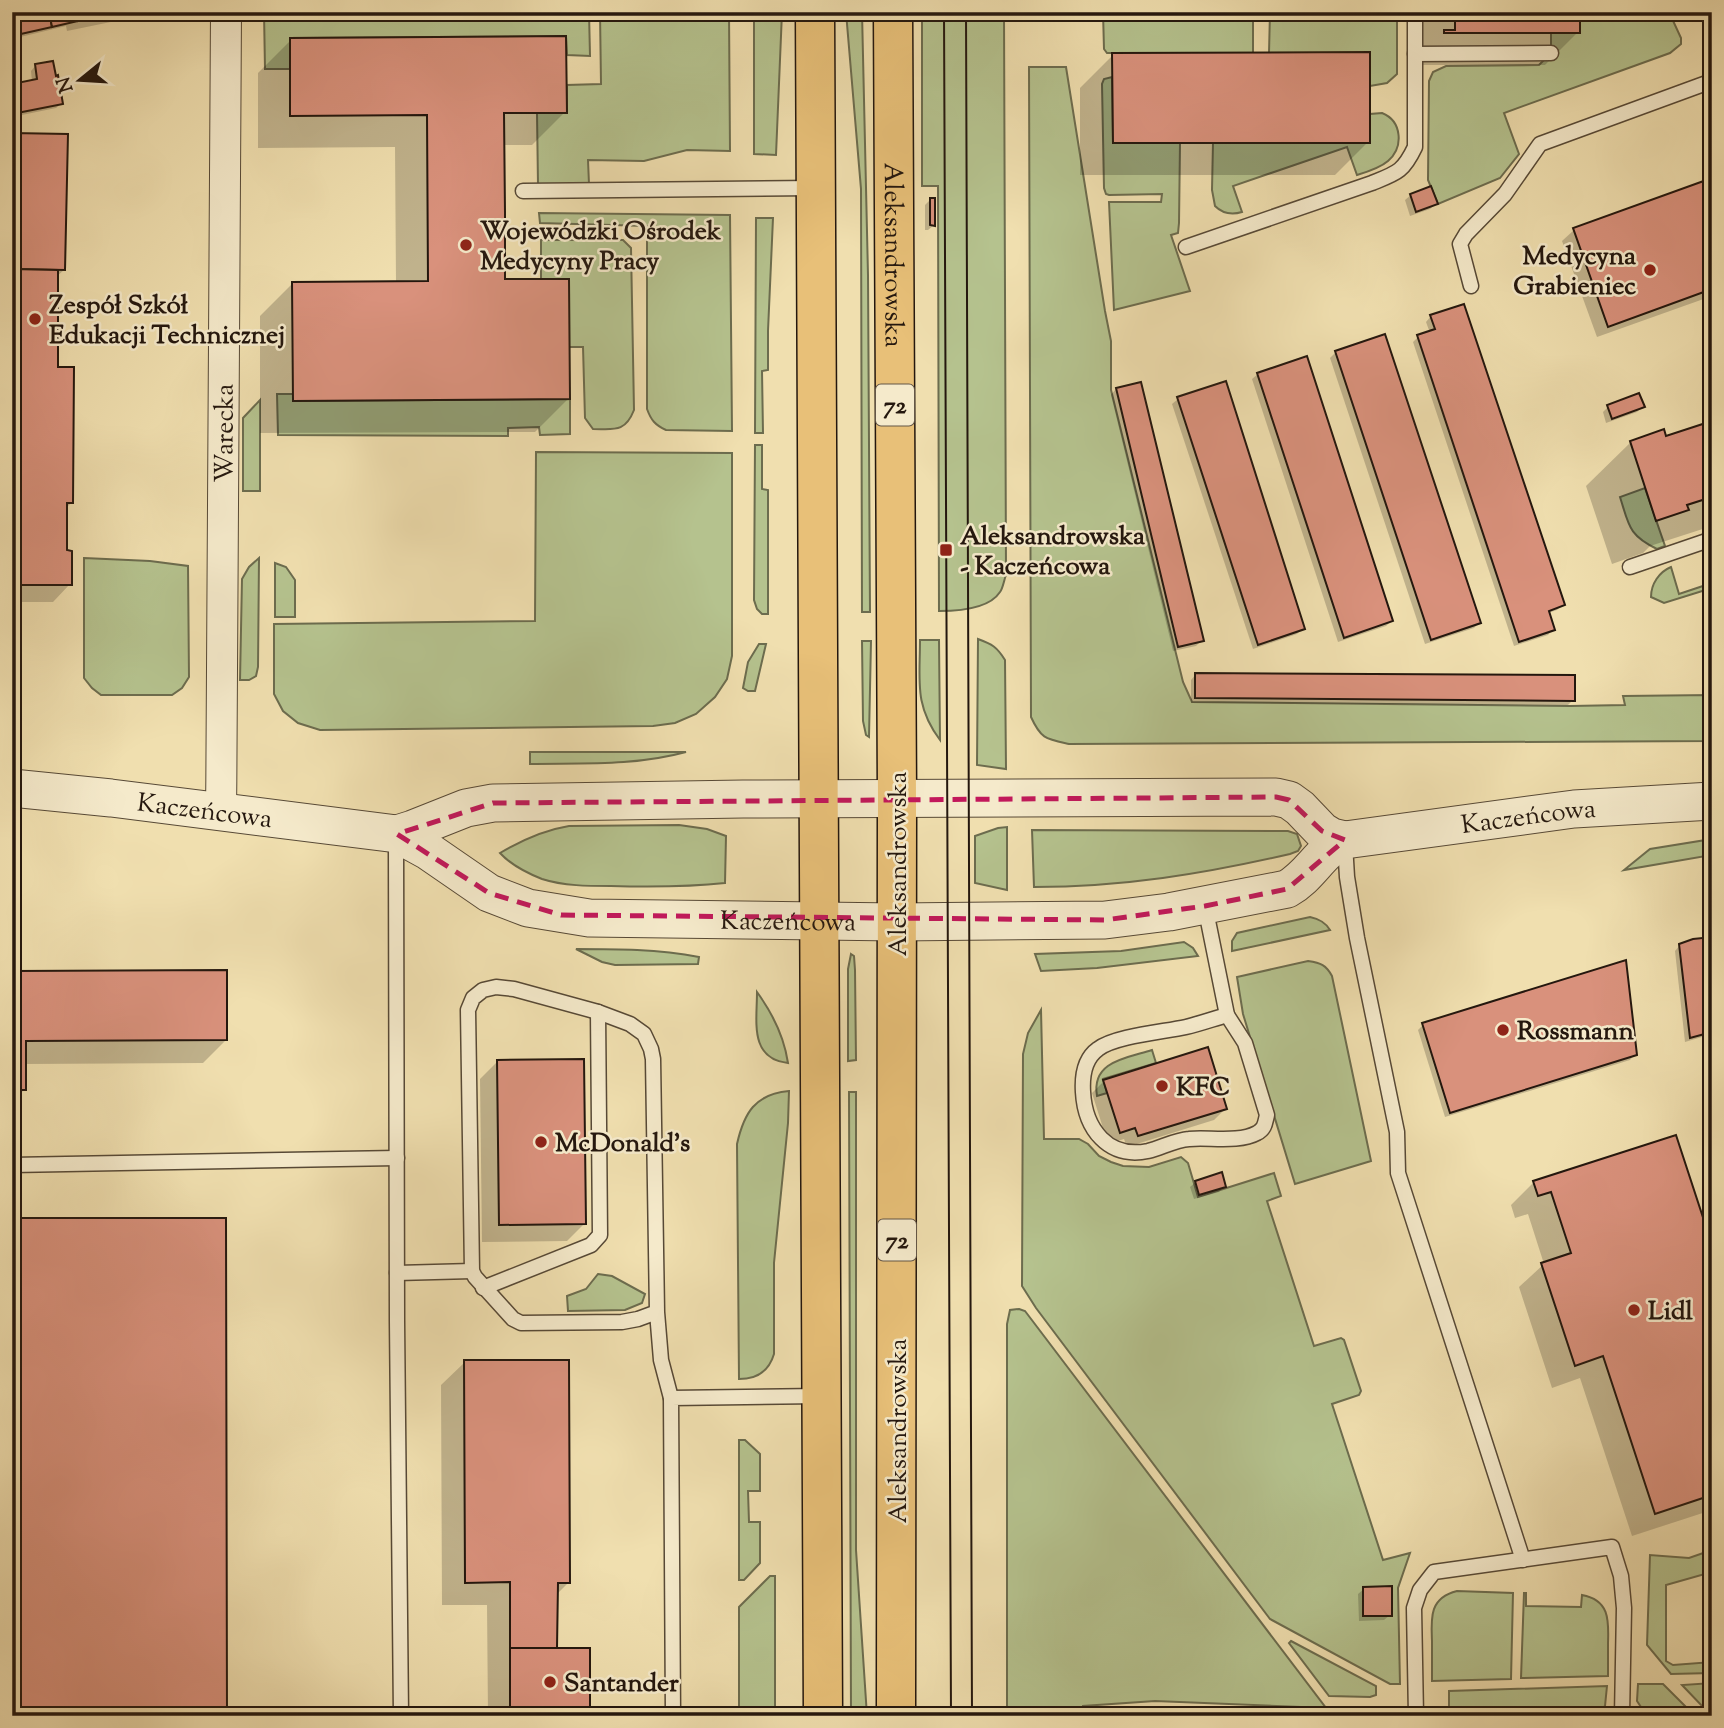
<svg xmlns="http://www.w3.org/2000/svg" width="1724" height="1728" viewBox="0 0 1724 1728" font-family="'Sorts Mill Goudy',serif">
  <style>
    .green { fill: #b5c28e; stroke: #6c6c4e; stroke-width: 2 }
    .shadow { fill: #0003 }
    .building { fill: #d9917c; stroke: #24170e; stroke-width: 2 }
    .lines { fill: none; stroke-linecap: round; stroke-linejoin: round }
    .service-casing { stroke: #574936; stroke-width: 17 }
    .minor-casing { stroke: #574936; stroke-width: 32 }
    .tertiary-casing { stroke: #574936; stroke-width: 39 }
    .primary-casing { stroke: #24170e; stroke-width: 41 }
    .service { stroke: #f5eacb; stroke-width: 14 }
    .minor { stroke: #f5eacb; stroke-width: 30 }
    .tertiary { stroke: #f5eacb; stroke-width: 37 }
    .primary { stroke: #e8c078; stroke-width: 38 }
    .tram { stroke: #24170e; stroke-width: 2 }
    .marked { fill: none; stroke: #c2185b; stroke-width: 5; stroke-dasharray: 14 9; stroke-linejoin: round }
    .poi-dot { fill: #8f2418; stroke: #f5eacb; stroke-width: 2.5 }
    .labels { text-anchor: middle; stroke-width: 5; stroke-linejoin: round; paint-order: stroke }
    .shield { fill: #f5eacb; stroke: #635647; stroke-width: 2 }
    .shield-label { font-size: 24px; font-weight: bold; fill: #24170e }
    .poi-label { font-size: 26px; font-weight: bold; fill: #24170e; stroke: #f5eacb; text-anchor: start }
    .street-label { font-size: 26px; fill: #24170e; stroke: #f5eacb }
  </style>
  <rect width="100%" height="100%" fill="#f0dfaf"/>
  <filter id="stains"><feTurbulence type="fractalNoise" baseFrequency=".00286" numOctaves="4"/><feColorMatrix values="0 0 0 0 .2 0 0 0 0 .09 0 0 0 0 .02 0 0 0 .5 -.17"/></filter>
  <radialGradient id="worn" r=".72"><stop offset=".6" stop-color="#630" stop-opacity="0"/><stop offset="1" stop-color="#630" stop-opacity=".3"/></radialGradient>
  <!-- green -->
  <g class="green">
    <path d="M264,12H589L590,56L567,55L566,36L290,38V69H265Z"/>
    <path d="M600,12H729L730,151L687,150L644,161L588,160L589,184H538L537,113H567V85L601,84Z"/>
    <path d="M754,12H782L776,155L754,154Z"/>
    <path d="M846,12H862L868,275L870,612H862L861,189Z"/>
    <path d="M922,12H1004L1006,575C1004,580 1003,588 1000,592C989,609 957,611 939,611L938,186H922Z"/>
    <path d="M1103,12H1253V53H1107L1104,49Z"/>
    <path d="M1270,12H1397V74L1387,83L1370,86L1269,53Z"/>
    <path d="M1580,12H1669L1681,38V44L1670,53L1504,113L1519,154L1500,178L1438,204L1428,180L1429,81L1433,72L1446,66L1539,65L1551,53V33H1580Z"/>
    <path d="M1029,67H1066L1105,311L1111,341V390L1183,682L1192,702L1570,706L1625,705L1623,696L1712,695V741L1069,744C1046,739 1041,739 1031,717Z"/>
    <path d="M1112,77L1113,143H1180L1179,223L1178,233L1171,235L1190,291L1114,310L1109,202H1161L1162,194L1109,195L1106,194L1104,188L1102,84L1104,79Z"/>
    <path d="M1382,113C1402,121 1404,147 1388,161C1380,168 1367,172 1357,175L1347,147L1233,186L1242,212C1232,215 1222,213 1215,206L1212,190L1213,143H1370V114Z"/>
    <path d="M539,213L730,215L732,431L666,430C655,425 651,420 647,409V226L540,223Z"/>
    <path d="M756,218H773L768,331V370L762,371L763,433H755Z"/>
    <path d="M541,240H623L631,248L634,410C625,433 614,429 593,429L585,418L583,347H569L541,279Z"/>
    <path d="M277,394H293V401L570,399V434L540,435L539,427L508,428V436L278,435Z"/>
    <path d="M260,400V491H243V418Z"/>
    <path d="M755,445H762V489L768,490V614H762L757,609L754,600Z"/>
    <path d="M536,452L732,453V656L727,679L715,697L696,714L675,723L653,726L320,730L298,723L283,711L274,694V624L535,621Z"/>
    <path d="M1645,488L1665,546L1657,549C1628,535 1629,525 1620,497Z"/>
    <path d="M84,558L150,561L188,566L189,677L182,688L172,695H101L92,688L84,678Z"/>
    <path d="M259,558L258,667L256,676L249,680H240L242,579L249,567Z"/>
    <path d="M275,563L286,567L295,580V617H275Z"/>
    <path d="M1671,567L1679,594L1712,583V588L1664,603L1651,597C1651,584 1659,572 1671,567Z"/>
    <path d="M978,639C992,644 997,647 1005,660L1006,769L977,765Z"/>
    <path d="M920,640H939L940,740C914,705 920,681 920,640Z"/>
    <path d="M862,641H871L869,737L866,735L863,721Z"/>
    <path d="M759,644H766L755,691H748L743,688L748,662Z"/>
    <path d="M530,752H686C635,766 583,763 530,764Z"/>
    <path d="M679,825L707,829L726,836L725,883C688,887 649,887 611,886C588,886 564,886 542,879C527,873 511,865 500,853C522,840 544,830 569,826Z"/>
    <path d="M1007,827V890L975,883V836L998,828Z"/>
    <path d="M1032,830L1288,831L1297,834L1301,846L1298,851L1290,854C1203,874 1123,887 1034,887Z"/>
    <path d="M1712,839V855L1624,870L1650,849Z"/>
    <path d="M1310,917C1319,919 1325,922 1330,930L1232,951V941L1237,933Z"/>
    <path d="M1184,942L1193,948L1198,956L1097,968L1041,971L1035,954L1121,951Z"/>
    <path d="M576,949C617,949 657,949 699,957L698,964L615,965L602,962Z"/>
    <path d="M851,954L854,956L855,970L856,1060L848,1061V969Z"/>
    <path d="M1308,961C1321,963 1326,965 1332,976L1371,1161L1295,1184L1243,1014L1237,977Z"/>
    <path d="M757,992C773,1014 784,1036 788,1063C749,1059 757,1021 757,992Z"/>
    <path d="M1041,1010L1044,1139H1079L1088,1144L1099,1156L1111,1162L1123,1166L1149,1167L1181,1157L1188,1163L1198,1197L1274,1173L1281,1196L1267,1201L1314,1346L1341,1338L1344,1340L1361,1391L1359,1395L1332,1404L1383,1560L1410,1553L1398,1588L1400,1684H1390L1270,1619L1036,1308L1022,1286L1023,1054L1028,1033Z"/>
    <path d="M1152,1050L1156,1063L1103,1079L1107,1093L1097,1096C1091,1061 1127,1058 1152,1050Z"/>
    <path d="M789,1091L788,1123L774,1263V1354C769,1371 757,1379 739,1379L737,1144C744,1113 755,1094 789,1091Z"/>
    <path d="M849,1092H856V1550L867,1716H851Z"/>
    <path d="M598,1274L612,1276L645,1294L642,1303L625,1310L568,1311L567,1296L586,1289Z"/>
    <path d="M1019,1309L1025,1311L1326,1708L1155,1701L1083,1706V1716H1007V1324L1010,1310Z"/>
    <path d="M739,1440H745L760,1454V1491H748L749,1522H760V1563L744,1580H739Z"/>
    <path d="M1712,1550V1572L1666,1585V1661L1673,1665L1712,1662V1673L1671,1674L1647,1645L1650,1555L1689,1558Z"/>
    <path d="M770,1576H775V1716H739V1607Z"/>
    <path d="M1457,1591L1513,1593L1511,1679L1432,1681C1432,1668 1432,1655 1432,1641C1431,1618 1429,1598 1457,1591Z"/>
    <path d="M1524,1593H1526V1606L1581,1607L1582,1595C1609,1600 1609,1619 1608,1643C1608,1654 1608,1665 1608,1676L1521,1678Z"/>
    <path d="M1291,1641L1376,1686V1695L1370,1697L1329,1696L1289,1643Z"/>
    <path d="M1712,1683V1706L1703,1707L1682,1685Z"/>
    <path d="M1638,1684H1663L1687,1708L1641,1707L1637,1701Z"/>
    <path d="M1607,1686L1605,1706L1594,1715L1449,1710V1691Z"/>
  </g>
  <!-- shadow -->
  <g class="shadow">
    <path d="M33,12H143L140,16L67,31L66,26L12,39V21L31,18L30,15Z"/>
    <path d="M1423,12H1578V32L1545,65H1423Z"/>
    <path d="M291,40L565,112L532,145H503L504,281L568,399L535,432L260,433V316L293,283H396L395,147L258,148V73Z"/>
    <path d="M1113,55L1368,142L1335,175H1080V88Z"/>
    <path d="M36,65L62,103L56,108L12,117V86L32,82L31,71Z"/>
    <path d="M12,135L64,270L56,277V369L72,502L65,509V552L70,584L53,602H12Z"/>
    <path d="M1712,180V296L1597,337L1562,241L1574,230Z"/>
    <path d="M1411,195L1436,204L1430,209L1410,216L1405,200Z"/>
    <path d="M930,200L934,225L928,230H925V205Z"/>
    <path d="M1431,316L1563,605L1557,610L1548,613L1553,629L1548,635L1514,646L1413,342L1418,337L1430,333L1426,322Z"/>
    <path d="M1336,352L1479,623L1474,628L1425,644L1330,358Z"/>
    <path d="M1258,374L1392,621L1386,626L1338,642L1252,379Z"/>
    <path d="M1225,383L1303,628L1297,634L1253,649L1172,404L1178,399Z"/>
    <path d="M1116,389L1202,640L1196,646L1173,651L1111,395Z"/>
    <path d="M1608,407H1642L1637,412L1606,423L1603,412Z"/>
    <path d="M1712,423V526L1650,546L1643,553L1612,564L1586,486L1631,442L1665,438Z"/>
    <path d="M1196,674L1573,700L1568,705L1191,703V680Z"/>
    <path d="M1712,939V1034L1685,1042L1675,951L1680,945Z"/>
    <path d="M12,973L226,1040L203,1063L25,1064V1089L12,1101Z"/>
    <path d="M1423,1025L1635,1054L1630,1060L1445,1117L1418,1030Z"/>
    <path d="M498,1061L584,1224L567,1241L482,1242L480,1079Z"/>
    <path d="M1104,1081L1225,1109L1214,1120L1127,1147L1124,1139L1108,1144L1092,1093Z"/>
    <path d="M1196,1182L1224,1186L1219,1192L1194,1199L1190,1187Z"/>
    <path d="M1534,1182L1712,1251V1510L1632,1536L1580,1378L1552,1388L1519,1287L1544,1264L1528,1214L1515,1218L1511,1205Z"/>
    <path d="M465,1362L569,1582L556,1595V1650L589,1716H488L487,1605H442L441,1385Z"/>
    <path d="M1364,1589L1390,1615L1384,1620L1359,1621L1358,1594Z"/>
  </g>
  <!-- building -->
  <g class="building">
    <path d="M36,12H49L52,27L12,36V19L36,15Z"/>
    <path d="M49,12H77L78,21L52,27Z"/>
    <path d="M77,12H119L78,21Z"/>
    <path d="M1455,12H1580V33H1444V30H1455Z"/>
    <path d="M566,36L567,113H504L505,212V279H569L570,399L293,401L292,282L428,281L427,115L290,116V38Z"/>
    <path d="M1370,52V143H1113L1112,53Z"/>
    <path d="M53,61L56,76L58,75L63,104L12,114V84L37,79L35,64Z"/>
    <path d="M12,133L68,134L65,270L12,269Z"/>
    <path d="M1712,178V289L1608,327L1573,228Z"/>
    <path d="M1431,186L1438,204L1416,212L1410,194Z"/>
    <path d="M930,198H935V226L930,225Z"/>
    <path d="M12,269L58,270V367H74L73,503H67V550L72,551V585H12Z"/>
    <path d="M1464,304L1565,605L1549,611L1555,630L1519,642L1417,335L1435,329L1430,315Z"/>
    <path d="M1385,334L1481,623L1431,640L1335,351Z"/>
    <path d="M1307,356L1393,621L1344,638L1257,373Z"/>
    <path d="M1226,381L1305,629L1258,645L1177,397Z"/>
    <path d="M1141,382L1204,641L1178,647L1116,388Z"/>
    <path d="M1639,393L1645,407L1612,419L1607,405Z"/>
    <path d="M1712,421V497L1687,505L1689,510L1656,521L1630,441L1664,429L1666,436Z"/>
    <path d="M1195,673L1575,675V701L1195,698Z"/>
    <path d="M1712,937V1032L1690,1038L1679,944L1693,939Z"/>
    <path d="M1626,960L1637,1055L1450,1113L1422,1023Z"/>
    <path d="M227,970V1040L26,1041V1090H12V971Z"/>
    <path d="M1208,1047L1227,1109L1138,1136L1135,1128L1120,1133L1103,1080Z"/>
    <path d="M584,1059L586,1224L499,1225L497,1060Z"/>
    <path d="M1676,1135L1712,1245V1495L1655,1514L1603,1356L1575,1366L1541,1263L1571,1253L1551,1192L1538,1196L1533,1181Z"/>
    <path d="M1222,1172L1226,1187L1199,1195L1195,1181Z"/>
    <path d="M12,1218H226L227,1716H12Z"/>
    <path d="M464,1360H569L570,1583H558L557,1648H510V1582L465,1583Z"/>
    <path d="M1392,1586V1616H1363V1587Z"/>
    <rect x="510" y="1648" width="80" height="68"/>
  </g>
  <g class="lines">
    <!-- service casing -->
    <g class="service-casing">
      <g id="service">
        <path d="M1415,54L1551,53"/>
        <path d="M523,191L814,188"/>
        <path d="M1186,247L1372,183C1397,173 1403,172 1415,147V12"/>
        <path d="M1471,286L1460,244L1466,234L1505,194L1540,144L1712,81"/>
        <path d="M1630,567L1712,539"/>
        <path d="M396,839L397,1321L401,1716"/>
        <path d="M1345,844L1347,877L1357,938L1397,1132L1398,1173L1523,1560"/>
        <path d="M1205,906L1227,1015"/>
        <path d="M1227,1015L1245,1043L1267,1115C1265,1123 1265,1129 1257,1133C1239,1143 1209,1137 1189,1139C1175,1140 1161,1148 1148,1151C1108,1159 1085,1129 1083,1092C1082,1076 1084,1059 1098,1049C1115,1036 1163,1032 1186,1027C1199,1024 1213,1019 1227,1015Z"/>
        <path d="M12,1165L397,1158"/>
        <path d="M397,1273L472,1271"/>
        <path d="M483,1288L591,1245L600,1235L598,1012"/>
        <path d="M657,1312L638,1319L622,1322L521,1323L513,1319L475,1277L472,1271L468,1010L473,998L483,990L496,987L514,989L598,1012L630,1024L644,1034L651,1049L653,1059L657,1312L661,1360L671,1398"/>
        <path d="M673,1716L671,1398L820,1396"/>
        <path d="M1416,1716L1414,1608L1420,1590L1434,1572L1612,1547L1621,1576L1624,1608L1622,1716"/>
      </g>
    </g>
    <!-- minor casing -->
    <g class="minor-casing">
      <g id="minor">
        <path id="s1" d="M221,811C224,545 223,279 226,12"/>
      </g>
    </g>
    <!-- tertiary casing -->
    <g class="tertiary-casing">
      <g id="tertiary">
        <path id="s2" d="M12,788L111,798L397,834L428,851L489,893L528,908L589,918L897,922L1105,920L1169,912L1287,889C1312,875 1320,850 1345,840L1574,809L1712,801"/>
        <path d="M397,834L413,829L466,808L493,803L743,799L1276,797L1289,800L1300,808L1322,831L1332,837L1345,840"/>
      </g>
    </g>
    <!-- primary casing -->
    <g class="primary-casing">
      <g id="primary">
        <path d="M815,12L823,1716"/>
        <path id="s3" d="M893,12L897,798L896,1716"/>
      </g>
    </g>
    <!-- service -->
    <use href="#service" class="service"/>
    <!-- minor -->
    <use href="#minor" class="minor"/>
    <!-- tertiary -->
    <use href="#tertiary" class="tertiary"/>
    <!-- primary -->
    <use href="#primary" class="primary"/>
    <!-- tram -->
    <g class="tram">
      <path d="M944,12L951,1716"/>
      <path d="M966,12L972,1716"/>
    </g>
  </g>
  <!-- marked area -->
  <path class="marked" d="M1276,797L1289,800L1322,831L1345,840L1287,889L1205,906L1105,920L561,915L489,893L397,834L493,803Z"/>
  <!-- markers -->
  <g class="poi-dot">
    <circle cx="466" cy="245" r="7"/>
    <circle cx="1650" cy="270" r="7"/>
    <circle cx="35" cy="319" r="7"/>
    <rect x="939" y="543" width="14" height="14" rx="3.5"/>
    <circle cx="1503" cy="1030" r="7"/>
    <circle cx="1162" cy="1086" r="7"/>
    <circle cx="541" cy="1142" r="7"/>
    <circle cx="1634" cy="1310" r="7"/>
    <circle cx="550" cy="1682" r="7"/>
  </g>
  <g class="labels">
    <!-- shield labels -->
    <g class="shield">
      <rect x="876" y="384.5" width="38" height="41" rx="5"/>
      <rect x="878" y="1219.5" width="38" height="41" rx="5"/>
    </g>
    <g class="shield-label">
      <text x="895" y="413">72</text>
      <text x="897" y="1248">72</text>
    </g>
    <!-- poi labels -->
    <g class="poi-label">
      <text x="480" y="239">Wojewódzki Ośrodek<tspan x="480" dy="30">Medycyny Pracy</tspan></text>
      <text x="1636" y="264" text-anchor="end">Medycyna<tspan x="1636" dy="30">Grabieniec</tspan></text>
      <text x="49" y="313">Zespół Szkół<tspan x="49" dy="30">Edukacji Technicznej</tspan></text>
      <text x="960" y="544">Aleksandrowska<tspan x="960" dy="30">- Kaczeńcowa</tspan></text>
      <text x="1517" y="1039">Rossmann</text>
      <text x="1176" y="1095">KFC</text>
      <text x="555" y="1151">McDonald's</text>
      <text x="1648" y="1319">Lidl</text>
      <text x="564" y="1691">Santander</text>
    </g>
    <!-- street labels -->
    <g class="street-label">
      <text dy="9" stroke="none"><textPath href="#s3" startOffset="243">Aleksandrowska</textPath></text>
      <text dy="9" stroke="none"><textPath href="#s1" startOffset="378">Warecka</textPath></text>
      <text dy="9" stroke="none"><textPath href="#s2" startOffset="194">Kaczeńcowa</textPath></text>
      <text dy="9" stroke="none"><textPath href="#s2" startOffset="1563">Kaczeńcowa</textPath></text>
      <text transform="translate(897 864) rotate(-90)" y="9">Aleksandrowska</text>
      <text dy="9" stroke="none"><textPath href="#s2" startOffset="800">Kaczeńcowa</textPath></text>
      <text transform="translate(897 1431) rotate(-90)" y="9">Aleksandrowska</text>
    </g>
  </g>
  <!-- margin -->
  <rect width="1724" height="1728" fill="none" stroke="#f0dfaf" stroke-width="42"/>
  <rect x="14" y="14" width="1696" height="1700" fill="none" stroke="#24170e" stroke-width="3.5"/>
  <rect x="21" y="21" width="1682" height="1686" fill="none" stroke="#24170e" stroke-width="2"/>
  <!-- north arrow -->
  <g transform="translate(80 80) rotate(252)" stroke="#f5eacb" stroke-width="5" paint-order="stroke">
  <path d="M0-5L12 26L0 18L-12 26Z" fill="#24170e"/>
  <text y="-10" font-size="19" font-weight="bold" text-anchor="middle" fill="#24170e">N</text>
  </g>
  <rect width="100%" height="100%" filter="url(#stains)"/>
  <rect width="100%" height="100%" fill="url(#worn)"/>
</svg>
